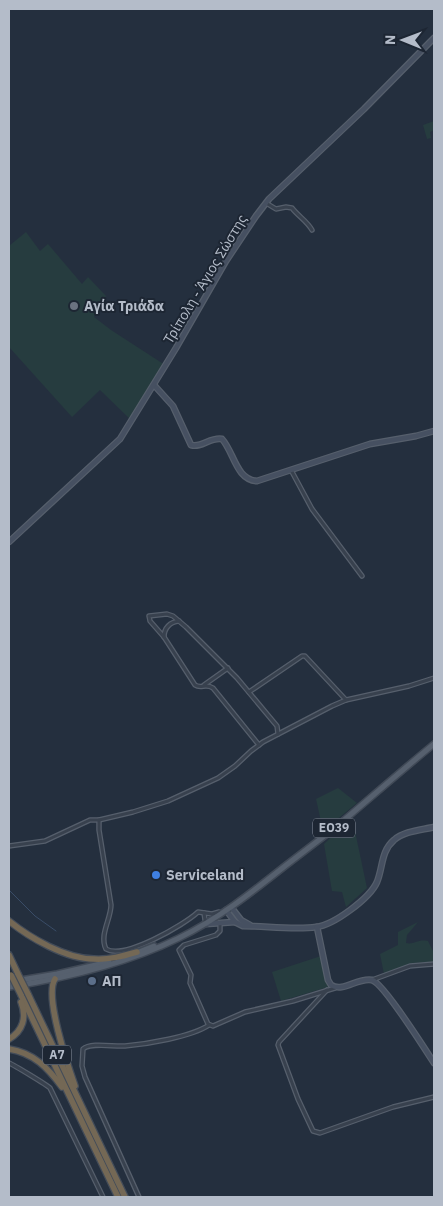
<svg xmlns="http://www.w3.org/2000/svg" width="443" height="1206" viewBox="0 0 443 1206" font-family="'IBM Plex Sans',sans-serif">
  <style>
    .green { fill: #263c3f }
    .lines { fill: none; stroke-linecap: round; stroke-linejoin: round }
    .stream { stroke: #394c67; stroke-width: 1 }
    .street-casing { stroke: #565f6c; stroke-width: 5.5 }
    .secondary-casing { stroke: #565f6c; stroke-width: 7 }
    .primary-casing { stroke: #414a57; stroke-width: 8 }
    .highway-casing { stroke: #434c59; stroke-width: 8 }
    .street { stroke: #38414e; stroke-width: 3 }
    .secondary { stroke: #465061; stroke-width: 4.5 }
    .primary { stroke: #56606e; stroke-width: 5 }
    .highway { stroke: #746855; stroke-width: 5.5 }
    .highway-bridge-casing { stroke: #434c59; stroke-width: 8; stroke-linecap: butt }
    .highway-bridge { stroke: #746855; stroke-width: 5.5 }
    .worship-dot { fill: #6b7280; stroke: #1d2633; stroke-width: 2 }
    .shop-dot { fill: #3f7fe0; stroke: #1d2633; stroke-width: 2 }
    .service-dot { fill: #5c6f8a; stroke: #1d2633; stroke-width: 2 }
    .labels { text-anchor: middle; stroke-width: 4; stroke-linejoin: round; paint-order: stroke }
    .shield { fill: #1d2633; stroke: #878f9c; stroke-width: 1 }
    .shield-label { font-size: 12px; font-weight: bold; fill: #b4bcc9 }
    .street-label { font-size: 14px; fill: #b4bcc9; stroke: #1d2633 }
    .poi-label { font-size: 14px; font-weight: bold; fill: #b4bcc9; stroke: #1d2633; text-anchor: start }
  </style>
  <rect width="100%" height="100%" fill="#242f3e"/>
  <!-- green -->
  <g class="green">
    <path d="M434,121V130L430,132L431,138L427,139L423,125Z"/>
    <path d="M26,232L40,251L48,244L82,284L88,277L106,296L94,317L111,330L165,365L132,421L100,390L72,417L9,347V246Z"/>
    <path d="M338,788L357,803L323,831L316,799Z"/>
    <path d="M352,817L367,888L346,907L342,892L332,891L324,844Z"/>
    <path d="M418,922L407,935L406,943C414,945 417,939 428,941L434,953V962L412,963L384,974L380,954L398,945V932Z"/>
    <path d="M321,956L328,987L281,1001L272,972Z"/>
  </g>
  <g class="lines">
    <!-- stream -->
    <path class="stream" d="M9,890L35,916L56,931"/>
    <!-- street casing -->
    <g class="street-casing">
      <g id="street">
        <path d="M266,203L276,209L286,207L292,208C298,216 307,221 312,230"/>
        <path d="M291,470L312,509L362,576"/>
        <path d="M164,637C164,628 170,622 179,621"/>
        <path d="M204,685L228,668"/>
        <path d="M249,692L302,656H305L346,700"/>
        <path d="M259,745L213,688C206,683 201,689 195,685L164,637L150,621L149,616L167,614L173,616L186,627L237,678L277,726L278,734"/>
        <path d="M99,820V830L111,905C111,919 99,935 106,949C124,960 184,925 198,912L212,914L219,912"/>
        <path d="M9,846L45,841L90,820H99L133,812L168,801L218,778L235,766L251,751L263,742L332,706L346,700L409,686L434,678"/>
        <path d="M204,913L205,920"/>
        <path d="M220,923V931L216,935L184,945L179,950L191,975L190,983L208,1024L213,1026L245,1012L293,1001L335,988"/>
        <path d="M372,980L410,966L434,964"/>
        <path d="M327,990L279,1042L278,1045L298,1099L313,1131L320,1133L393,1107L434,1097"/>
        <path d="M9,1063C14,1065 47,1085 50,1088L103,1197"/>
        <path d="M139,1197L85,1077L82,1066L83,1049C91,1042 114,1047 125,1046C147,1044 191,1037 209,1025"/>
      </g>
    </g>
    <!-- secondary casing -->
    <g class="secondary-casing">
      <g id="secondary">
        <path d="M154,385L173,406L191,445C202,448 210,437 222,439C234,452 236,480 257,481L370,444L416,436L434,431"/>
        <path d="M9,542L120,439L176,348L226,261L256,216L269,199L364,109L434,38"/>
        <path d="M231,907L241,920L250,925"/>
        <path d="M226,910L235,922L243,926C265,926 295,930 316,927C334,925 370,898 377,882C383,867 381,851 394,840C404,831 422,830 434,827"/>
        <path d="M206,924L235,922"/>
        <path d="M317,927L328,980L331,985C343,993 358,977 372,980C383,983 425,1049 434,1063"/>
      </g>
    </g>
    <!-- primary casing -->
    <g class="primary-casing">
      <g id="primary">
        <path d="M134,954L154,946"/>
        <path d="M9,982L57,974L109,962"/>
        <path d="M9,987C67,978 126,964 179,938C218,919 251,893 285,866C302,853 319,840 336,827C369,799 401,771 434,744"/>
      </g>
    </g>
    <!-- highway casing -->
    <g class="highway-casing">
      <g id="highway">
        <path d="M9,921C30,938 66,959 94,959C109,960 123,956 137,952"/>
        <path d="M9,955L18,974"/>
        <path d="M55,979C44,996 68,1066 75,1086"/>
        <path d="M28,994L125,1197"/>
        <path d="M21,995L118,1197"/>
        <path d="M9,1039C23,1031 27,1017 21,1002"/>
        <path d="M9,1049C34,1053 48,1068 62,1087"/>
      </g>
    </g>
    <!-- street -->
    <use href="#street" class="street"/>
    <!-- secondary -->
    <use href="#secondary" class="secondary"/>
    <!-- primary -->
    <use href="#primary" class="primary"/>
    <!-- highway -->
    <use href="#highway" class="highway"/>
    <!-- highway-bridge casing -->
    <g class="highway-bridge-casing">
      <g id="highway-bridge">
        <path d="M18,974L28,994"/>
        <path d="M11,975L21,995"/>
      </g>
    </g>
    <!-- highway-bridge -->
    <use href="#highway-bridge" class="highway-bridge"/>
  </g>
  <!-- markers -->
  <circle class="worship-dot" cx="74" cy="306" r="5"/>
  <circle class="shop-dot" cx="156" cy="875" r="5"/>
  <circle class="service-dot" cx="92" cy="981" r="5"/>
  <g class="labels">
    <!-- shield labels -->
    <g class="shield">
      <rect x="313" y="818.5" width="42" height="19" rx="4"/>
      <rect x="43" y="1045.5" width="28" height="19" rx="4"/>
    </g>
    <g class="shield-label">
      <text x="334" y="832">ΕΟ39</text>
      <text x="57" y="1059">Α7</text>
    </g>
    <!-- street labels -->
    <g class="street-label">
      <text transform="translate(205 279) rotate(-59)" y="5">Τρίπολη - Άγιος Σώστης</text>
    </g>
    <!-- poi labels -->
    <g class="poi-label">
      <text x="84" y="311">Αγία Τριάδα</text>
      <text x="166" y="880">Serviceland</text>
      <text x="102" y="986">ΑΠ</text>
    </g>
  </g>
  <!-- border -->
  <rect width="443" height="1206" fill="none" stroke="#b4bcc9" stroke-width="20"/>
  <!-- north arrow -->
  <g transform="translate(403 40) rotate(271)" stroke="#1d2633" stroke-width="4" paint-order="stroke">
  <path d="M0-4L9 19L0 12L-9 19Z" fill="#b4bcc9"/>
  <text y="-8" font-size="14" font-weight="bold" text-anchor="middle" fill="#b4bcc9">N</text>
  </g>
</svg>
